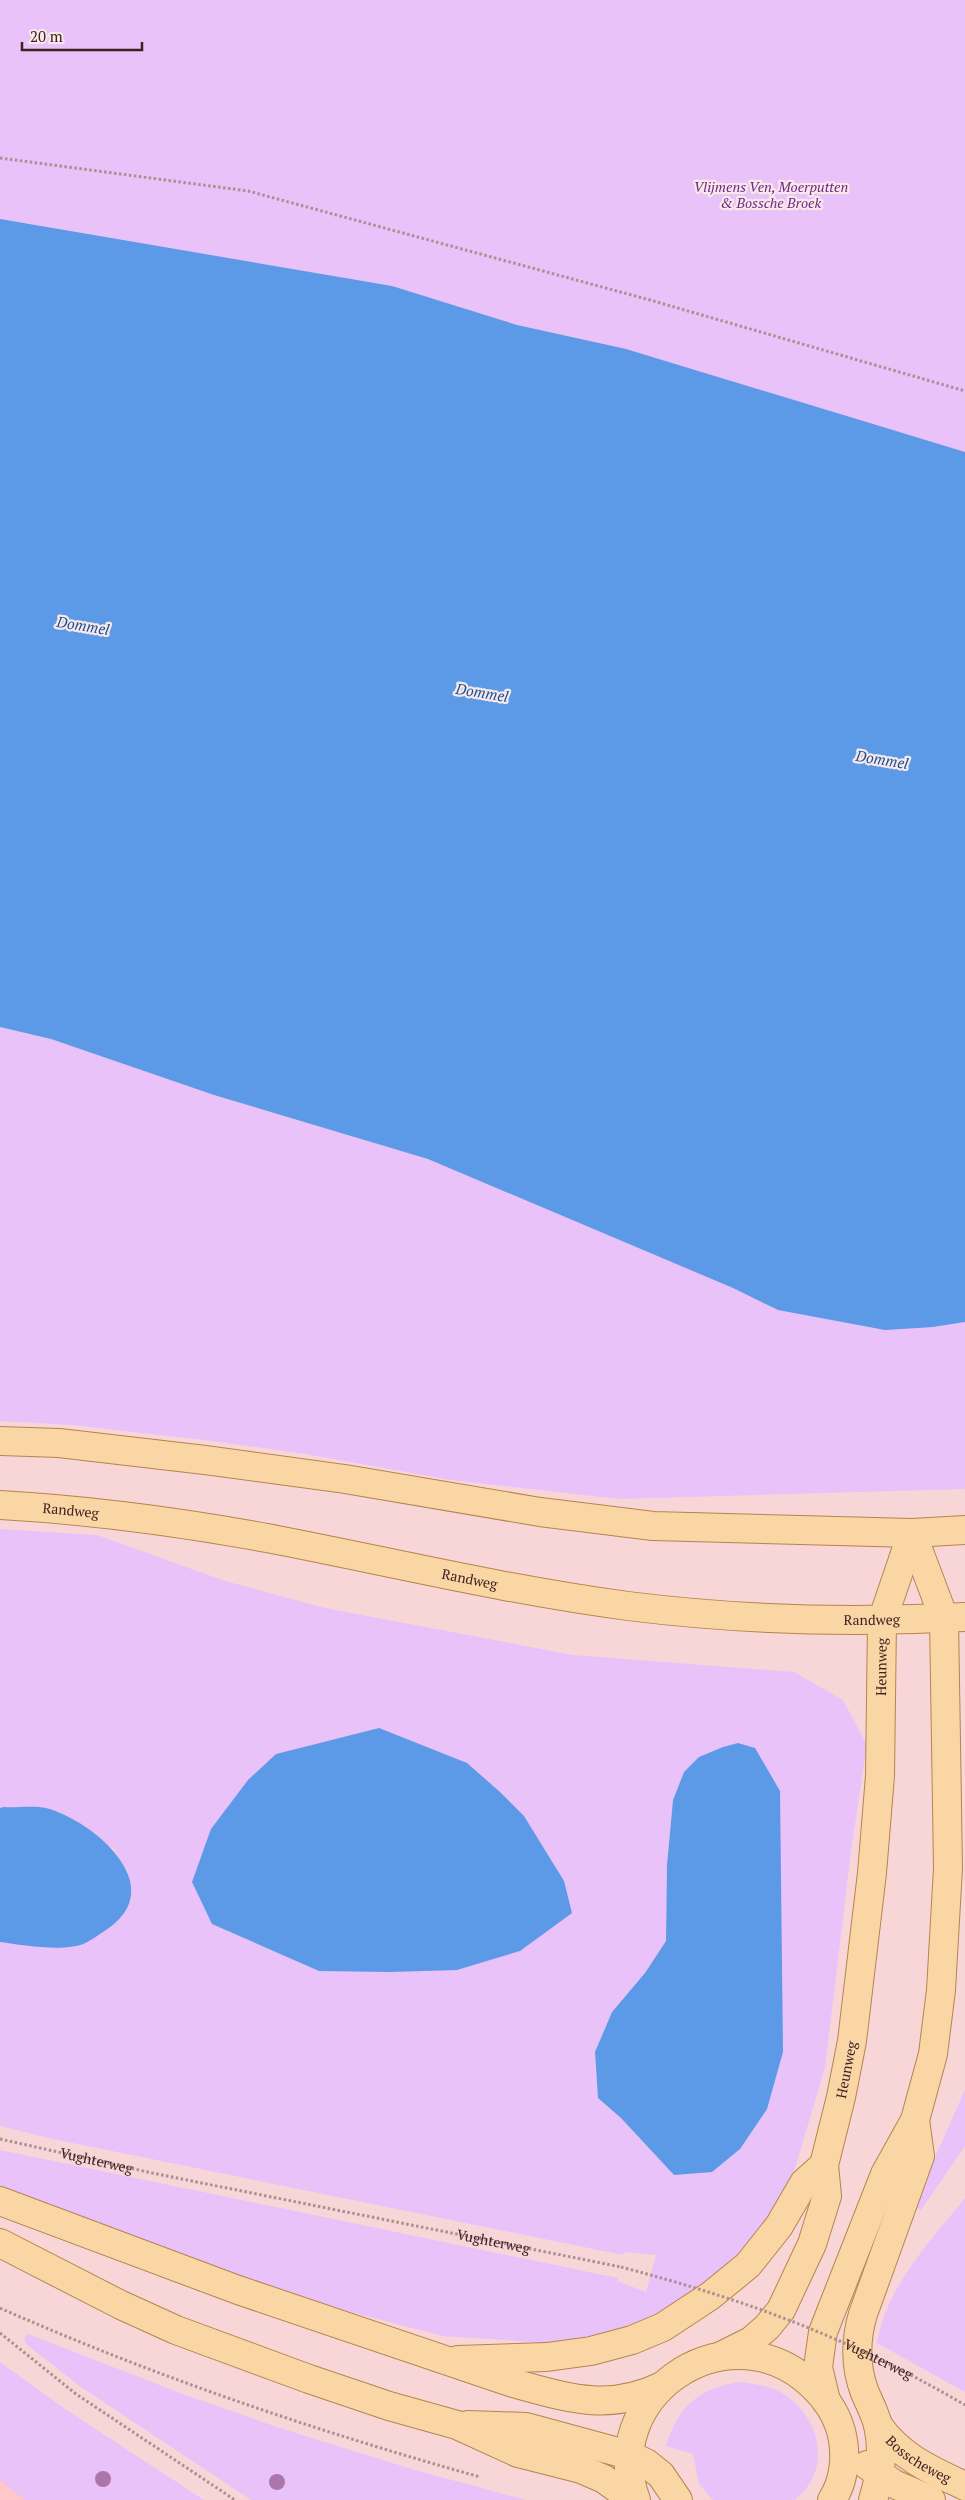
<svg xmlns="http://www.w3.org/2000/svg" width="965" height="2500" viewBox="0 0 965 2500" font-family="'PT Serif',serif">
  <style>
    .built { fill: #fec7ca }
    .green { fill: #e8c2f9; fill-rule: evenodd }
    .water { fill: #5c99e6 }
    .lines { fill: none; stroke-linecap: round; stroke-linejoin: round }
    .major-casing { stroke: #b5844e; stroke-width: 30 }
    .path { stroke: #ae8e90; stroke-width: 3; stroke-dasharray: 2.5 2.5; stroke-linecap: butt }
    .major { stroke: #f9d6a3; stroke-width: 28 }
    .path-bridge { stroke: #ae8e90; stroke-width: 3; stroke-dasharray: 2.5 2.5; stroke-linecap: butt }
    .tree { fill: #ac75ac }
    .labels { text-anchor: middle; stroke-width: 4.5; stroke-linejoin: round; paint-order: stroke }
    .park-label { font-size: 14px; font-style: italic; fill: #6d2688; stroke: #f9e8e9 }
    .street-label { font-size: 14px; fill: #3f2123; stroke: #f9e8e9 }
    .water-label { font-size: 15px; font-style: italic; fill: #145196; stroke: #f9e8e9 }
  </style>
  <rect width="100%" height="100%" fill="#f8d6d8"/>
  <!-- built -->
  <path class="built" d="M0,2465L43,2500H0Z"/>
  <!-- green -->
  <g class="green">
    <path d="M0,0H965V454L536,330L0,224Z"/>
    <path d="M0,1027L51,1039L214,1095L429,1159L733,1288L778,1310L933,1327L965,1322V1489L619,1499L451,1480L305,1454L212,1441L73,1425L0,1421Z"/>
    <path d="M0,1529L97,1535L225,1581L325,1608L573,1655L794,1672L843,1700L867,1745L852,1844L825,2067L790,2185L760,2233L716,2278L629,2330L561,2344L442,2336L283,2294L0,2190V2150L618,2278L617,2281L646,2292L656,2255L625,2252L623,2255L53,2139L0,2126V1942L45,1947L131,1900L128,1872L114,1849L45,1808H0ZM379,1728L524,1816L539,1843L319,1971L212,1924L276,1754ZM684,1772L674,2175L621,2118L598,2098L595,2052L612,2012L645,1973L666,1941L667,1865L673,1800Z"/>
    <path d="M965,2090V2146L921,2210L915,2207V2202Z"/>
    <path d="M965,2198V2392L877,2343C887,2285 930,2242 965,2198Z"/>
    <path d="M28,2334L180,2393L280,2428L415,2470L526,2500H251L81,2387L26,2344L24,2338Z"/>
    <path d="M0,2362L65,2409L204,2500H25L0,2480Z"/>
    <path d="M741,2382C755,2384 770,2386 782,2393C821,2417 833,2469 795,2500H713L699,2484L693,2454L666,2446C678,2406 700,2387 741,2382Z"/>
  </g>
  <!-- water -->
  <g class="water">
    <path d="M0,219L392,286L517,325L626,349L965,452V1322L933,1327L885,1330L778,1310L733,1288L428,1159L214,1095L51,1039L0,1027Z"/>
    <path d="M379,1728L467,1763L500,1792L524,1816L564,1881L572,1913L520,1951L457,1970L389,1972L319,1971L212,1924L192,1882L211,1829L248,1780L276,1754Z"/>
    <path d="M738,1743L755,1748L780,1791L783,2052L767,2109L740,2149L712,2172L674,2175L621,2118L598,2098L595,2052L612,2012L645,1973L666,1941L667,1865L673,1800L684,1772L699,1757L723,1747Z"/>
    <path d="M4,1807C17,1808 33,1805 46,1808C94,1821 172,1887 106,1930C99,1934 91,1941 83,1944C62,1952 22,1945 0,1942V1808Z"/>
  </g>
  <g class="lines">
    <!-- major casing -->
    <g class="major-casing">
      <g id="major">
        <path d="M0,1441L59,1443L205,1460L345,1479L540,1512L653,1526L912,1533L965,1530"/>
        <path id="s2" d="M0,1505C89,1510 179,1522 267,1538C387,1561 506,1590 628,1606C739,1620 853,1623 965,1617"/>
        <path d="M0,2201L238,2290L513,2383C568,2398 608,2412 662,2386"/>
        <path d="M0,2243L121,2305L176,2330L309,2379L389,2406L457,2425L518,2453L581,2469L604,2479L633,2500"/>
        <path id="s3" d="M721,2356L751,2341L767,2327L781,2310L812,2244L827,2196L824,2165L841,2097L852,2041L872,1873L880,1776L882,1621L912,1533"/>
        <path d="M458,2360L547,2357L591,2351L632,2340L663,2327L710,2296L748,2265L779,2226L804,2183L824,2165"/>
        <path d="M826,2401L818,2367L823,2332L885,2174L915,2120L933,2054L941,1990L948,1868L944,1618L912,1533"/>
        <path d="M468,2425L526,2427L629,2455L646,2463L661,2475L678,2500"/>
        <path id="s4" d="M878,2425C900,2457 931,2470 965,2486"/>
        <path d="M867,2465L894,2484L931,2500"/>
        <path d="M636,2500C598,2399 721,2311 805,2379C821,2392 835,2410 841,2431C847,2453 845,2480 832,2500"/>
        <path d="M873,2500C881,2475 884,2451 878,2425C875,2414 870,2404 865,2393C855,2367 855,2341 863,2314L920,2156L915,2120"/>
      </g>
    </g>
    <!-- path -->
    <g class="path">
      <path d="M0,158L248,191L650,300L965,391"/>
      <path id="s1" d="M0,2139L152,2173L621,2267"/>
      <path d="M0,2308C156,2377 316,2431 480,2477"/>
      <path d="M0,2333L76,2394L235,2500"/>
    </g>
    <!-- major -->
    <use href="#major" class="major"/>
    <!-- path-bridge -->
    <path class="path-bridge" id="s5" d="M621,2267C747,2300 852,2339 965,2405"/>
  </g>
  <!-- trees -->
  <g class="tree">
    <circle cx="103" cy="2479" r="8"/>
    <circle cx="277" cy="2482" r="8"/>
  </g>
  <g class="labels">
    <!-- park labels -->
    <g class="park-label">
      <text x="771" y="192">Vlijmens Ven, Moerputten<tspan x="771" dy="16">&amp; Bossche Broek</tspan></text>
    </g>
    <!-- street labels -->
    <g class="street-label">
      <text dy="5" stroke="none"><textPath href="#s2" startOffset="71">Randweg</textPath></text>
      <text dy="5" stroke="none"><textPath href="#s2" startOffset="476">Randweg</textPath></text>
      <text dy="5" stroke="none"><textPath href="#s2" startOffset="881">Randweg</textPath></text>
      <text dy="5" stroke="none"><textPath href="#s3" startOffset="734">Heunweg</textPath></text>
      <text dy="5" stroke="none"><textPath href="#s3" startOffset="329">Heunweg</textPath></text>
      <text dy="5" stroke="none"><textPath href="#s1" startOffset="99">Vughterweg</textPath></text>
      <text dy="5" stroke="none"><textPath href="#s1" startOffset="504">Vughterweg</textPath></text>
      <text dy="5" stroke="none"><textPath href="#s5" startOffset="274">Vughterweg</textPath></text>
      <text dy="5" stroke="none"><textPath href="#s4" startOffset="54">Bosscheweg</textPath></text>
    </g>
    <!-- water labels -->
    <g class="water-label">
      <text transform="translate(83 626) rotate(9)" y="5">Dommel</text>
      <text transform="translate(482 693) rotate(9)" y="5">Dommel</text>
      <text transform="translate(882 760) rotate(9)" y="5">Dommel</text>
    </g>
  </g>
  <!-- scale -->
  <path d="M22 42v8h120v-8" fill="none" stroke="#3f2123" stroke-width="2.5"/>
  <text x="30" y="42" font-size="15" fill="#3f2123" stroke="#f9e8e9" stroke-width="4" paint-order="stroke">20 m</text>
</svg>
